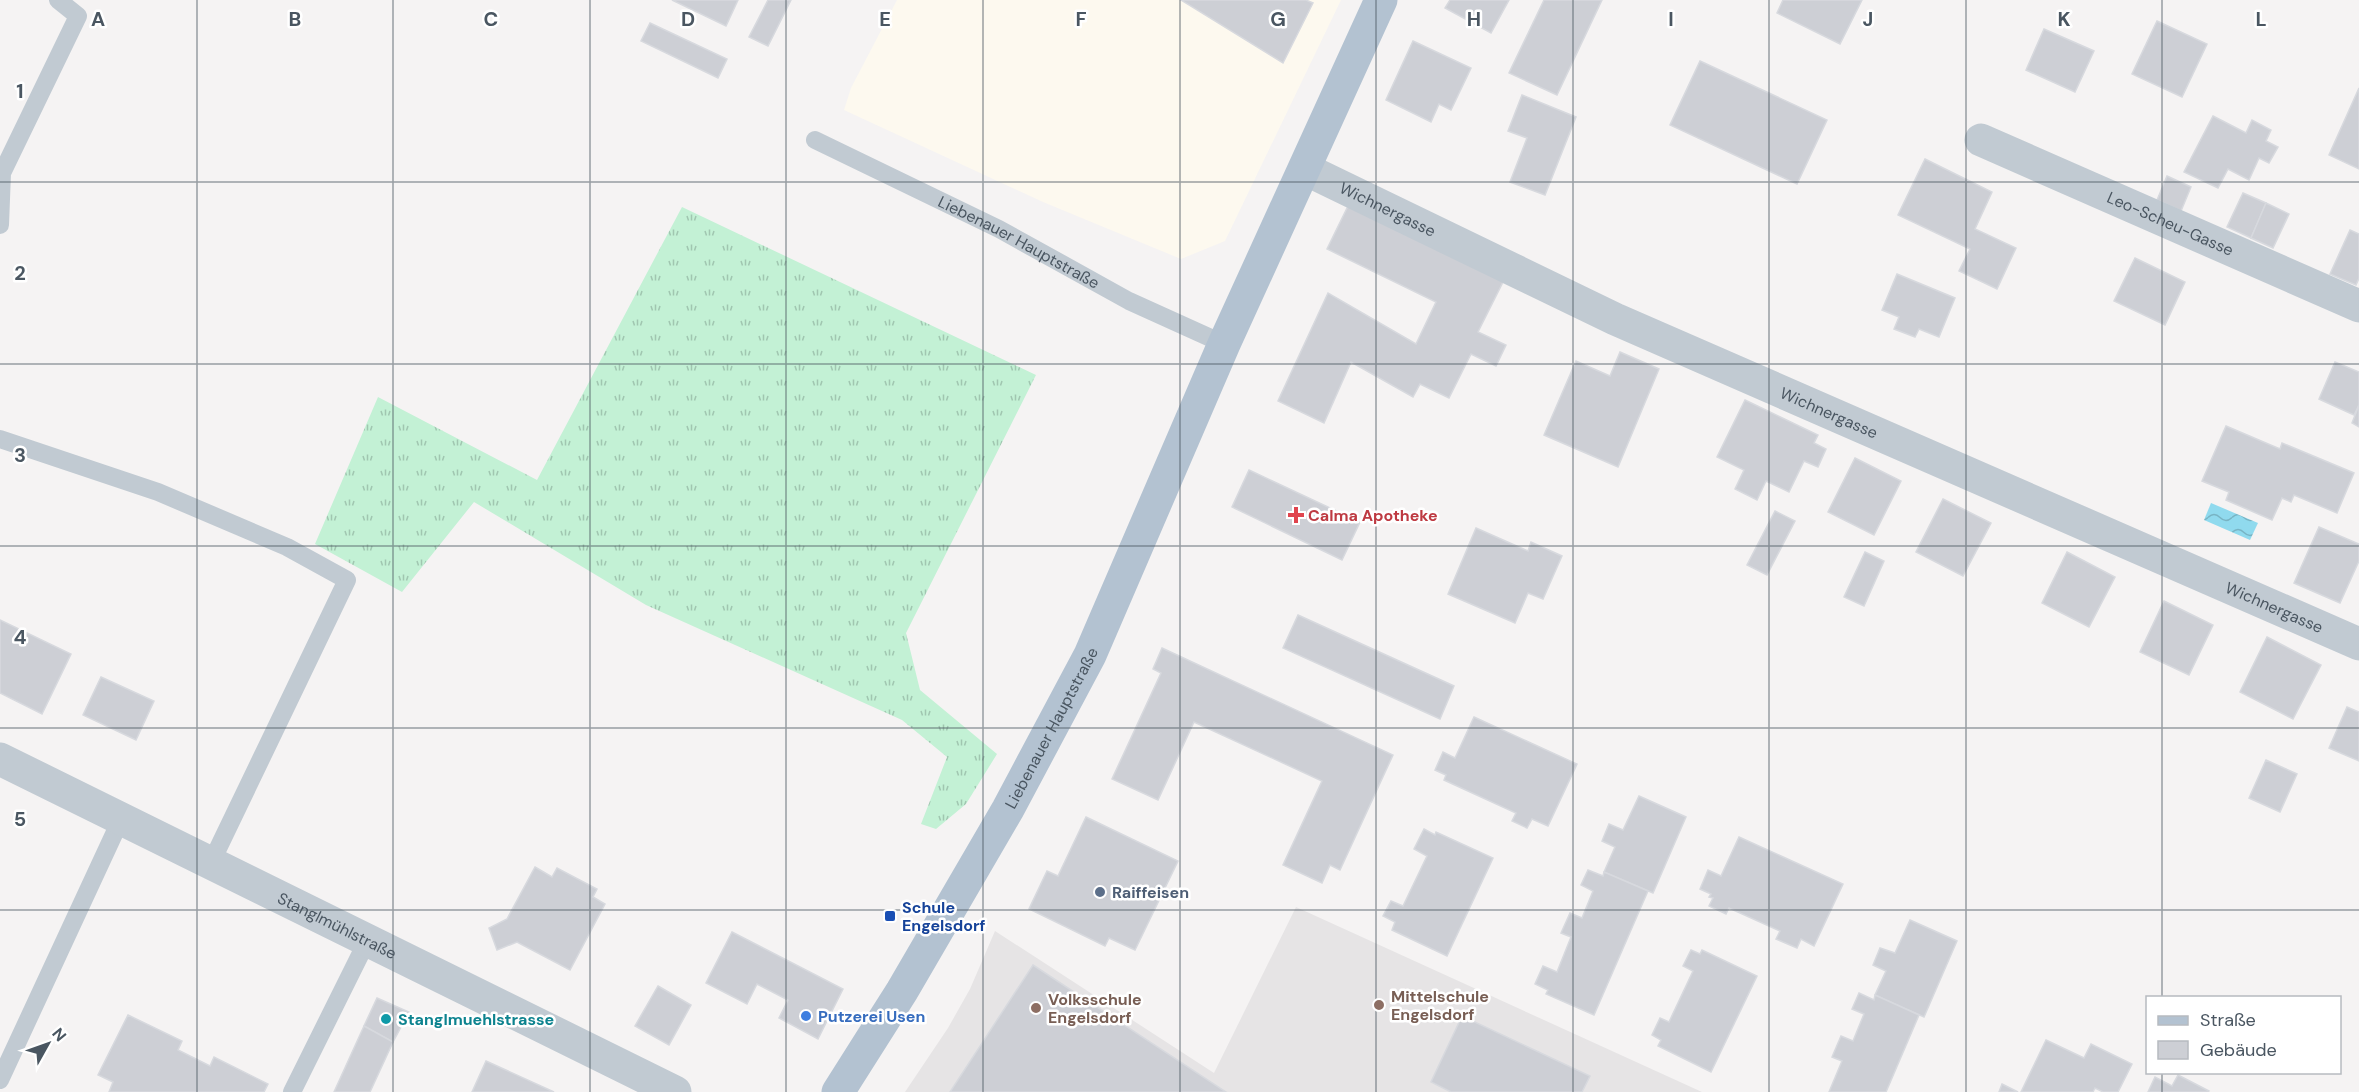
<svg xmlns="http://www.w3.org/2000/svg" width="2359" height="1092" viewBox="0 0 2359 1092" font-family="'DM Sans',sans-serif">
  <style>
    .commercial { fill: #fdf9ef }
    .education { fill: #e6e4e5 }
    .grass { fill: url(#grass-tufts) }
    .water { fill: url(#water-waves) }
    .building { fill: #cdcfd5; stroke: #d7d9de; stroke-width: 1.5 }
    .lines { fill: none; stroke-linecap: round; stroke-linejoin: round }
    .service { stroke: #c1cad2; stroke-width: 18 }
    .minor { stroke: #c1cad2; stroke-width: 33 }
    .primary { stroke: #b3c2d1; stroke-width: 33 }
    .grid { fill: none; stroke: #4a5661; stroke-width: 1.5; stroke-opacity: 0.55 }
    .health-dot { fill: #e0444e; stroke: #fff; stroke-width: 2 }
    .service-dot { fill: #5c6f8a; stroke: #fff; stroke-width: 2 }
    .transit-dot { fill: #1a4fb4; stroke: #fff; stroke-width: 2 }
    .education-dot { fill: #8d6e63; stroke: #fff; stroke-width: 2 }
    .shop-dot { fill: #3f7fe0; stroke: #fff; stroke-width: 2 }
    .culture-dot { fill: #0f9aa8; stroke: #fff; stroke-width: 2 }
    .labels { text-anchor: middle; stroke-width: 5; stroke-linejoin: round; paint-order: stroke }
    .street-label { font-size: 16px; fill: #4a5661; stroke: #fff }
    .health-label { font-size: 16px; font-weight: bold; fill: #be3a42; stroke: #fff; text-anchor: start }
    .service-label { font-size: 16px; font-weight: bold; fill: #4e5e75; stroke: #fff; text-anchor: start }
    .transit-label { font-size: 16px; font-weight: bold; fill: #164399; stroke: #fff; text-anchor: start }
    .education-label { font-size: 16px; font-weight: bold; fill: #785e54; stroke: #fff; text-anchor: start }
    .shop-label { font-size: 16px; font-weight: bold; fill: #366cbe; stroke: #fff; text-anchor: start }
    .culture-label { font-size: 16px; font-weight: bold; fill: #0d838f; stroke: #fff; text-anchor: start }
    .grid-label { font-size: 20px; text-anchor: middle; font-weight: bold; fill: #4a5661; stroke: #fff; stroke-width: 5; stroke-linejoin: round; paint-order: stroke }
  </style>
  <defs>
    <pattern id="grass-tufts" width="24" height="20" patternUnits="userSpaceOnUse" patternTransform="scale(1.5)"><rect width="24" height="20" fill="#c3f1d5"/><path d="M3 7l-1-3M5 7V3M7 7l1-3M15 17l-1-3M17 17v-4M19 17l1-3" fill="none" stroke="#a0c6b0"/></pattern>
    <pattern id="water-waves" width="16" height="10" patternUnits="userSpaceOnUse" patternTransform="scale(1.5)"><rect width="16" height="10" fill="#90daee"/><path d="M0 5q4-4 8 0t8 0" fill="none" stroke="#78b4c4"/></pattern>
  </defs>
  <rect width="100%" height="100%" fill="#f5f3f3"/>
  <!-- commercial -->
  <path class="commercial" d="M897,0H1341L1225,241L1181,259L1043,202L844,110L851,88Z"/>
  <!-- education -->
  <path class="education" d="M1296,907L1702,1092H905L948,1028L970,989L995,931L1214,1073Z"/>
  <!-- grass -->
  <path class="grass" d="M682,207L1036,375L906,633L920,690L997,754L966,804L936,829L921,824L947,757L902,720L646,605L474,502L402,592L315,544L378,397L537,480Z"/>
  <!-- water -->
  <path class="water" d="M2211,503L2258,523L2250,540L2204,520Z"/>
  <!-- building -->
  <g class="building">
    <path d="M672,0H738L726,26Z"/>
    <path d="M768,0H791L768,46L749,37Z"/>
    <path d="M1181,0H1306L1313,3L1283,63Z"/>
    <path d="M1450,0H1509L1491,33L1445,8Z"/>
    <path d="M1544,0H1602L1557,95L1509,73Z"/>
    <path d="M1783,0H1862L1840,44L1777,13Z"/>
    <path d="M2157,21L2207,44L2182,97L2132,74Z"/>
    <path d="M650,23L727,59L718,78L641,41Z"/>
    <path d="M2044,29L2094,51L2075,92L2026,70Z"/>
    <path d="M1413,41L1471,68L1451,110L1439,104L1431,122L1386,100Z"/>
    <path d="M1700,61L1827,120L1797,184L1670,125Z"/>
    <path d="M2359,88V169L2329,155Z"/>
    <path d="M1522,95L1576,117L1545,195L1510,182L1527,138L1508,131Z"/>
    <path d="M2213,116L2246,133L2252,120L2271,130L2266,141L2278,147L2269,163L2259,158L2249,180L2228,169L2218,188L2184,172Z"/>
    <path d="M1925,159L1992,192L1975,229L2016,248L1997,289L1959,271L1970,249L1898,215Z"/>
    <path d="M2167,176L2191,187L2181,211L2157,200Z"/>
    <path d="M2243,193L2266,203L2251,238L2227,227Z"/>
    <path d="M2266,203L2289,214L2273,248L2251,238Z"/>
    <path d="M1349,204L1504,280L1478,332L1506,345L1496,366L1471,354L1449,398L1420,384L1413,397L1351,362L1324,423L1278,401L1328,293L1416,344L1436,302L1327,249Z"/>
    <path d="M2350,230L2359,234V278L2356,285L2330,274Z"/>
    <path d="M2135,258L2185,282L2165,325L2114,301Z"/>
    <path d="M1897,274L1955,298L1939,337L1919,329L1915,337L1894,329L1899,317L1882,310Z"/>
    <path d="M1620,352L1659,369L1618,467L1544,435L1576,361L1610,376Z"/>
    <path d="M2335,362L2359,372V405L2354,415L2319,399Z"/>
    <path d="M1745,400L1818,435L1814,443L1826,449L1818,467L1804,461L1789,492L1766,481L1757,500L1735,489L1744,470L1717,457Z"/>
    <path d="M2359,405V427L2352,423Z"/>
    <path d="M2226,426L2280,449L2282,443L2354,473L2337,513L2294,495L2291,502L2282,498L2272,520L2226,500L2229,492L2202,481Z"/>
    <path d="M1855,458L1901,481L1874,535L1828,512Z"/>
    <path d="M1249,470L1360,522L1342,560L1232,507Z"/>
    <path d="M1943,499L1991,523L1963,576L1916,552Z"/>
    <path d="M1775,511L1795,521L1767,575L1747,565Z"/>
    <path d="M2319,527L2359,544V561L2340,603L2294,583Z"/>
    <path d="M1476,528L1528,551L1531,542L1562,556L1543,599L1528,593L1515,623L1448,594Z"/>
    <path d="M1865,552L1884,561L1864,606L1844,597Z"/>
    <path d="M2067,552L2115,577L2089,627L2042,603Z"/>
    <path d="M2164,601L2213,625L2189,675L2140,652Z"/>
    <path d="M1298,615L1454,686L1440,719L1283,648Z"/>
    <path d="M0,620L71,654L42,714L0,693Z"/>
    <path d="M2267,637L2321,665L2293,719L2240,692Z"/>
    <path d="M1162,648L1393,755L1340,870L1330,865L1322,883L1283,865L1322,781L1194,722L1158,800L1112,779L1161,673L1153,669Z"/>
    <path d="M101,677L154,701L136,740L83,715Z"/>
    <path d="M2347,707L2359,712V761L2329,748Z"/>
    <path d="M1474,717L1577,764L1548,826L1532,819L1527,828L1512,821L1516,813L1444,780L1446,775L1435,770L1443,752L1455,758Z"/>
    <path d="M2266,760L2297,774L2280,812L2249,798Z"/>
    <path d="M1639,796L1686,817L1653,893L1604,872L1615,847L1602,841L1609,824L1623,830Z"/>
    <path d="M1086,817L1178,861L1135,950L1109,938L1105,946L1029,909L1047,871L1058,876Z"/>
    <path d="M1424,829L1435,835L1436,832L1493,858L1447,956L1392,930L1395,922L1383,916L1391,901L1403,906L1427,856L1414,849Z"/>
    <path d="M1739,837L1843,884L1814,946L1801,939L1797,948L1776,939L1780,931L1729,908L1726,914L1709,906L1713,898L1709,897L1711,894L1700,889L1708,870L1721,876Z"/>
    <path d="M535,867L552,877L557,868L597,889L593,897L605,904L570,970L517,942L497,950L489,928L507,919Z"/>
    <path d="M1588,870L1603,876L1604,872L1648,891L1594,1015L1546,994L1548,990L1535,984L1543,966L1557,972L1571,937L1561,933L1570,913L1582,918L1593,891L1581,885Z"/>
    <path d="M1910,920L1957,941L1924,1017L1875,995L1886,971L1873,965L1880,948L1895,953Z"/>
    <path d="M732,932L843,989L818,1039L779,1018L788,1000L757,984L747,1004L706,983Z"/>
    <path d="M1691,950L1700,954L1702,950L1757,976L1711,1072L1658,1046L1661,1040L1652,1035L1660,1018L1669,1022L1693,971L1683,966Z"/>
    <path d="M1033,965L1226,1092H950Z"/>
    <path d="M658,986L691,1005L669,1045L635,1026Z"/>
    <path d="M1859,993L1874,1000L1875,995L1919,1015L1886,1092H1829L1842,1061L1832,1057L1841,1036L1853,1041L1864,1014L1852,1009Z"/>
    <path d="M377,998L409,1012L393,1042L364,1026Z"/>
    <path d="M128,1015L182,1041L178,1050L210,1066L214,1057L268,1084L264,1092H109L113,1082L98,1075Z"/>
    <path d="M1462,1016L1590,1076L1582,1092H1451L1431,1082Z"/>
    <path d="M364,1026L393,1042L370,1092H334Z"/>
    <path d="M2046,1040L2084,1058L2091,1044L2132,1064L2118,1092H2103L2095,1088L2093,1092H2021Z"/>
    <path d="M486,1061L554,1092H472Z"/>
    <path d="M2178,1075L2209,1091L2208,1092H2148L2155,1077L2172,1086Z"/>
    <path d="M2002,1084L2018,1092H1999Z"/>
  </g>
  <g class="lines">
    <!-- service -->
    <g class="service">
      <path id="s1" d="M815,140L999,229L1129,301L1224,344"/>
      <path d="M0,225L2,173L78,16L58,0"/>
      <path d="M0,439L158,492L287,547L347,580L211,863"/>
      <path d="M0,1080L121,819"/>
      <path d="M292,1092L367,941"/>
    </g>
    <!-- minor -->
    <g class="minor">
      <path id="s2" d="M1981,140L2359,306"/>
      <path id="s3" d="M1305,169L1615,319L2359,644"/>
      <path id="s4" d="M0,759L675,1092"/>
    </g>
    <!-- primary -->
    <path class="primary" id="s5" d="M838,1092L902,991L1008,809L1090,655L1224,344L1381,0"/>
  </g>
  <!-- grid -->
  <path class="grid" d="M197,0V1092M393,0V1092M590,0V1092M786,0V1092M983,0V1092M1180,0V1092M1376,0V1092M1573,0V1092M1769,0V1092M1966,0V1092M2162,0V998M0,182H2359M0,364H2359M0,546H2359M0,728H2359M0,910H2359M2162,1072V1092"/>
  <!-- markers -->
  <path class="health-dot" d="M1293 506h6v6h6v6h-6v6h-6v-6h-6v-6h6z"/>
  <circle class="service-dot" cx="1100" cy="892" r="6"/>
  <rect class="transit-dot" x="884" y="910" width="12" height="12" rx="3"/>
  <g class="education-dot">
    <circle cx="1379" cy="1005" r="6"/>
    <circle cx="1036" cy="1008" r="6"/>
  </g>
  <circle class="shop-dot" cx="806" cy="1016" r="6"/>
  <circle class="culture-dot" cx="386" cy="1019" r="6"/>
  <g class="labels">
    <!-- street labels -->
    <g class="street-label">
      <text dy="6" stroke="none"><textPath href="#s3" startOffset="92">Wichnergasse</textPath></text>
      <text dy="6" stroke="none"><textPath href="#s2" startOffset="207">Leo-Scheu-Gasse</textPath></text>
      <text dy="6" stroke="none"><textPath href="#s1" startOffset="228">Liebenauer Hauptstraße</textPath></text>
      <text dy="6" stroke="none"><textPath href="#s3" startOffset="578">Wichnergasse</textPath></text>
      <text dy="6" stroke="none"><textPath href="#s3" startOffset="1064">Wichnergasse</textPath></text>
      <text dy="6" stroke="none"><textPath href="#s5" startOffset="422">Liebenauer Hauptstraße</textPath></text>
      <text dy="6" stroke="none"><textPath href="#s4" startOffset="376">Stanglmühlstraße</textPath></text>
    </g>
    <!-- health labels -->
    <g class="health-label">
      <text x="1308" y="521">Calma Apotheke</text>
    </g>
    <!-- service labels -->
    <g class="service-label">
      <text x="1112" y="898">Raiffeisen</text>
    </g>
    <!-- transit labels -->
    <g class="transit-label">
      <text x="902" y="913">Schule<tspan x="902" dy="18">Engelsdorf</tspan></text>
    </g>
    <!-- education labels -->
    <g class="education-label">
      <text x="1391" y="1002">Mittelschule<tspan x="1391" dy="18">Engelsdorf</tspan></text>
      <text x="1048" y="1005">Volksschule<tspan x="1048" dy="18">Engelsdorf</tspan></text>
    </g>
    <!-- shop labels -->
    <g class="shop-label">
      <text x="818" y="1022">Putzerei Usen</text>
    </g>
    <!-- culture labels -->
    <g class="culture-label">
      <text x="398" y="1025">Stanglmuehlstrasse</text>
    </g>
  </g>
  <g class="grid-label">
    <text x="98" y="26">A</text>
    <text x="295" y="26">B</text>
    <text x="491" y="26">C</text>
    <text x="688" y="26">D</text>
    <text x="885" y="26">E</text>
    <text x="1081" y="26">F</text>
    <text x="1278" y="26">G</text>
    <text x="1474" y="26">H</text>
    <text x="1671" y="26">I</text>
    <text x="1868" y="26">J</text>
    <text x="2064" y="26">K</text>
    <text x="2261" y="26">L</text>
    <text x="20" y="98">1</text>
    <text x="20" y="280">2</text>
    <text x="20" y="462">3</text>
    <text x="20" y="644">4</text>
    <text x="20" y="826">5</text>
  </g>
  <!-- legend -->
  <rect x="2146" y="996" width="195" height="78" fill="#ffffff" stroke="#b7bbc0" stroke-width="1.5"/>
  <rect x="2158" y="1016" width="30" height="9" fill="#b3c2d1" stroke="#b7bbc0" stroke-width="1.5"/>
  <text x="2200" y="1026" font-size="18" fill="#4a5661">Straße</text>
  <rect x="2158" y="1041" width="30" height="18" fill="#cdcfd5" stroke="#b7bbc0" stroke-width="1.5"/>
  <text x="2200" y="1056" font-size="18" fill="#4a5661">Gebäude</text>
  <!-- north arrow -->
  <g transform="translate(48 1044) rotate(50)" stroke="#ffffff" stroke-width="4.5" paint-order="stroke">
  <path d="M0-4.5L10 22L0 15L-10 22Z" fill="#4a5661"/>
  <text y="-9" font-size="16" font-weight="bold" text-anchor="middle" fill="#4a5661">N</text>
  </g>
</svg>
